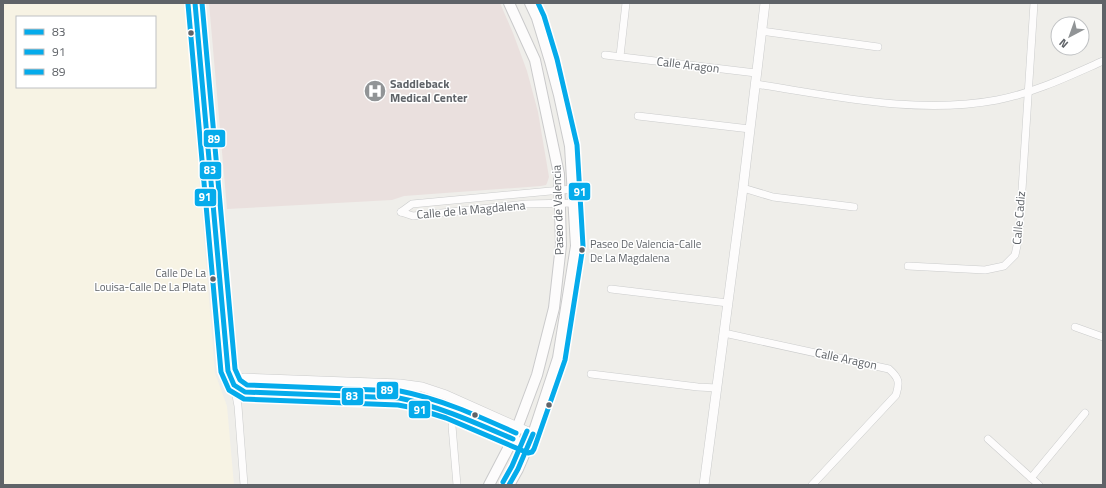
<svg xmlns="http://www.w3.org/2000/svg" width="1106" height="488" viewBox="0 0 1106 488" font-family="'Titillium Web',sans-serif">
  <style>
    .commercial { fill: #f7f3e4; fill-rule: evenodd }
    .medical { fill: #eae0de }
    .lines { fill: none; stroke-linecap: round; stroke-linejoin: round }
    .minor-casing { stroke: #cbcccc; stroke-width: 8 }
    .tertiary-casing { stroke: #cbcccc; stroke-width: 10 }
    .secondary-casing { stroke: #cacacb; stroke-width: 12 }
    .minor { stroke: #fdfcfc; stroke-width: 7 }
    .tertiary { stroke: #fdfcfc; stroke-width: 9 }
    .secondary { stroke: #fdfcfc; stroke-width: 10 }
    .bus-1-casing { stroke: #fff; stroke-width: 8 }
    .bus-2-casing { stroke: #fff; stroke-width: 8 }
    .bus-3-casing { stroke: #fff; stroke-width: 8 }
    .bus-1 { stroke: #05abeb; stroke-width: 5 }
    .bus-2 { stroke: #05abeb; stroke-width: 5 }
    .bus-3 { stroke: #05abeb; stroke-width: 5 }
    .bus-dot { fill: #5f6368; stroke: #fff; stroke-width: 1.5 }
    .labels { text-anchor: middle; stroke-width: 3; stroke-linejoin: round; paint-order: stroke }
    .bus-label { font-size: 11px; fill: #5f6368; stroke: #fff; text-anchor: start }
    .street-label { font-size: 12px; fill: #5f6368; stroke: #fff }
    .poi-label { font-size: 12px; font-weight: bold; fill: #5f6368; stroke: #fff; text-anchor: start }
    .line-badge { stroke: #fff; stroke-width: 1.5 }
    .badge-label { font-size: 11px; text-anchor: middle; font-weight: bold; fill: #fff }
  </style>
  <rect width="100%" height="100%" fill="#efeeea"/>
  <!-- commercial -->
  <path class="commercial" d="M3,3H185L215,373L227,406L234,485H3ZM17,17H155V87H17Z"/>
  <!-- medical -->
  <path class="medical" d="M209,3H500L513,33L527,71L538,112L549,177L547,183L546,185L541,186L404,196L392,200L227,209Z"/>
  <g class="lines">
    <!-- minor casing -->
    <g class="minor-casing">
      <g id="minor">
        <path d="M761,31L878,47"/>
        <path d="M605,55L756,73"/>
        <path d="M620,56L626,3"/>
        <path d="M755,84C835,96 917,115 997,100C1034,93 1069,76 1103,61"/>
        <path d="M638,116L750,129"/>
        <path d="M743,188L773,197L854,207"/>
        <path d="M401,212L412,204L572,189"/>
        <path d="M401,212L413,216L526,204L573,203"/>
        <path d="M908,266L985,270L1004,266L1015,255L1018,241L1020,221L1034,3"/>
        <path d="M611,289L728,303"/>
        <path d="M1075,327L1103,337"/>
        <path d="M724,333L889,369C899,378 900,382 896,395L812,485"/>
        <path d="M591,374L698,387L717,388"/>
        <path d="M234,385L238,406L244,485"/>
        <path d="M988,439L1039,485"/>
        <path d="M1031,478L1085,413"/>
        <path d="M457,485L452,426L458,400"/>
      </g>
    </g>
    <!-- tertiary casing -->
    <g class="tertiary-casing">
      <g id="tertiary">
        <path d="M195,3L217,241L228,371L234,385L245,392L399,398C443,405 487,428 528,446"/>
        <path d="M234,385L244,378L400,384L422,387L446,395L533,434"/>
        <path d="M704,485L743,188L765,3"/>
      </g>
    </g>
    <!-- secondary casing -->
    <g class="secondary-casing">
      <g id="secondary">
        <path d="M489,485L513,439L537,375L554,308L561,245L559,174L535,60L509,3"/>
        <path d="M509,485L518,469L533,434L558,358L576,246L570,146L559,95L550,61L537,18L530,3"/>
      </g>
    </g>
    <!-- minor -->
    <use href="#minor" class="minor"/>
    <!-- tertiary -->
    <use href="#tertiary" class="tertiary"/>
    <!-- secondary -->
    <use href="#secondary" class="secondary"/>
    <!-- bus-1 casing -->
    <g class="bus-1-casing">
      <g id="bus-1">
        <path d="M195,3L228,371L234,385L245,392L399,398C439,406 476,423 513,439"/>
        <path d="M509,485L518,469L533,434"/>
      </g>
    </g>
    <!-- bus-2 casing -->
    <g class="bus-2-casing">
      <path id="bus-2" d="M188,4L221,372L229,390L244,399L398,405L414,408L446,418L528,453L532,452L534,449L565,360L583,246L577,145L557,59L544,16L538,3"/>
    </g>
    <!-- bus-3 casing -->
    <g class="bus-3-casing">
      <g id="bus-3">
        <path d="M202,3L235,369L240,380L247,385L400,391C441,399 478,416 516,433"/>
        <path d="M503,482L512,466L527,431"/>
      </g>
    </g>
    <!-- bus-1 -->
    <use href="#bus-1" class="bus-1"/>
    <!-- bus-2 -->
    <use href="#bus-2" class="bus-2"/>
    <!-- bus-3 -->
    <use href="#bus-3" class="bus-3"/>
  </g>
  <!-- icons -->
  <defs>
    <g id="hospital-disc" transform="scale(1.15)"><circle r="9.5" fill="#919496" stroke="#fff"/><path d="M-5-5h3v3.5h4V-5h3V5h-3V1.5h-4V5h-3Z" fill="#fff"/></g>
  </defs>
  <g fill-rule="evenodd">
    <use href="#hospital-disc" x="375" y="91"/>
  </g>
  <!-- markers -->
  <g class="bus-dot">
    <circle cx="191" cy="33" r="3.5"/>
    <circle cx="582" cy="250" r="3.5"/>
    <circle cx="213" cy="279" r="3.5"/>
    <circle cx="549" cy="405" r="3.5"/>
    <circle cx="475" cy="415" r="3.5"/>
  </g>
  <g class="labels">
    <!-- bus labels -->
    <g class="bus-label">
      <text x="590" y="248">Paseo De Valencia-Calle<tspan x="590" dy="14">De La Magdalena</tspan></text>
      <text x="206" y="277" text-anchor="end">Calle De La<tspan x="206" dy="14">Louisa-Calle De La Plata</tspan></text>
    </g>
    <!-- street labels -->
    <g class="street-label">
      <text transform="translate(688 65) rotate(7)" y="4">Calle Aragon</text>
      <text transform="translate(471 210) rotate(-5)" y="4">Calle de la Magdalena</text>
      <text transform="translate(558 210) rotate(-92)" y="4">Paseo de Valencia</text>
      <text transform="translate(1019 218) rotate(-85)" y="4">Calle Cadiz</text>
      <text transform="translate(846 359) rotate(12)" y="4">Calle Aragon</text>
    </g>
    <!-- poi labels -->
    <g class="poi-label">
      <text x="390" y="88">Saddleback<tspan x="390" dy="14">Medical Center</tspan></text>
    </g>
  </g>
  <g class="line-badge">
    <rect x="203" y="129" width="23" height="19" rx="4" fill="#05abeb"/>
    <rect x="199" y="161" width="23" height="19" rx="4" fill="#05abeb"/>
    <rect x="568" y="182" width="23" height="19" rx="4" fill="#05abeb"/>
    <rect x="194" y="188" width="23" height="19" rx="4" fill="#05abeb"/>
    <rect x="376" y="381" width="23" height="19" rx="4" fill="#05abeb"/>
    <rect x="341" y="387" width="23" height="19" rx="4" fill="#05abeb"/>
    <rect x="408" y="400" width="23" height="19" rx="4" fill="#05abeb"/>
  </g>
  <g class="badge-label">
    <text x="214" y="143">89</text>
    <text x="210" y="174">83</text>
    <text x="580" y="196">91</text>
    <text x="205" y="201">91</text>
    <text x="387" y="394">89</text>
    <text x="352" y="400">83</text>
    <text x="420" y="414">91</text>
  </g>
  <!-- border -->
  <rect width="1106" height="488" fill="none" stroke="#5f6368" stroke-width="8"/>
  <!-- legend -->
  <rect x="16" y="16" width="140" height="72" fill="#ffffff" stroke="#bfc1c3"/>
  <rect x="24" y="29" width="20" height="6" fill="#05abeb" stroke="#bfc1c3"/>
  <text x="52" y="36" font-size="12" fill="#5f6368">83</text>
  <rect x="24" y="49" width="20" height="6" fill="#05abeb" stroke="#bfc1c3"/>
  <text x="52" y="56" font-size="12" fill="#5f6368">91</text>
  <rect x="24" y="69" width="20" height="6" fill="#05abeb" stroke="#bfc1c3"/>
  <text x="52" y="76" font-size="12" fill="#5f6368">89</text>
  <!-- north arrow -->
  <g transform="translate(1070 36) rotate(221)"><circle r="19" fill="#ffffff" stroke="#bfc1c3"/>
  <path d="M0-3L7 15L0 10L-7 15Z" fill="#919496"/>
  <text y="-6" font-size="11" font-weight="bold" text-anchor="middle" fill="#5f6368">N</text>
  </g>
</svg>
